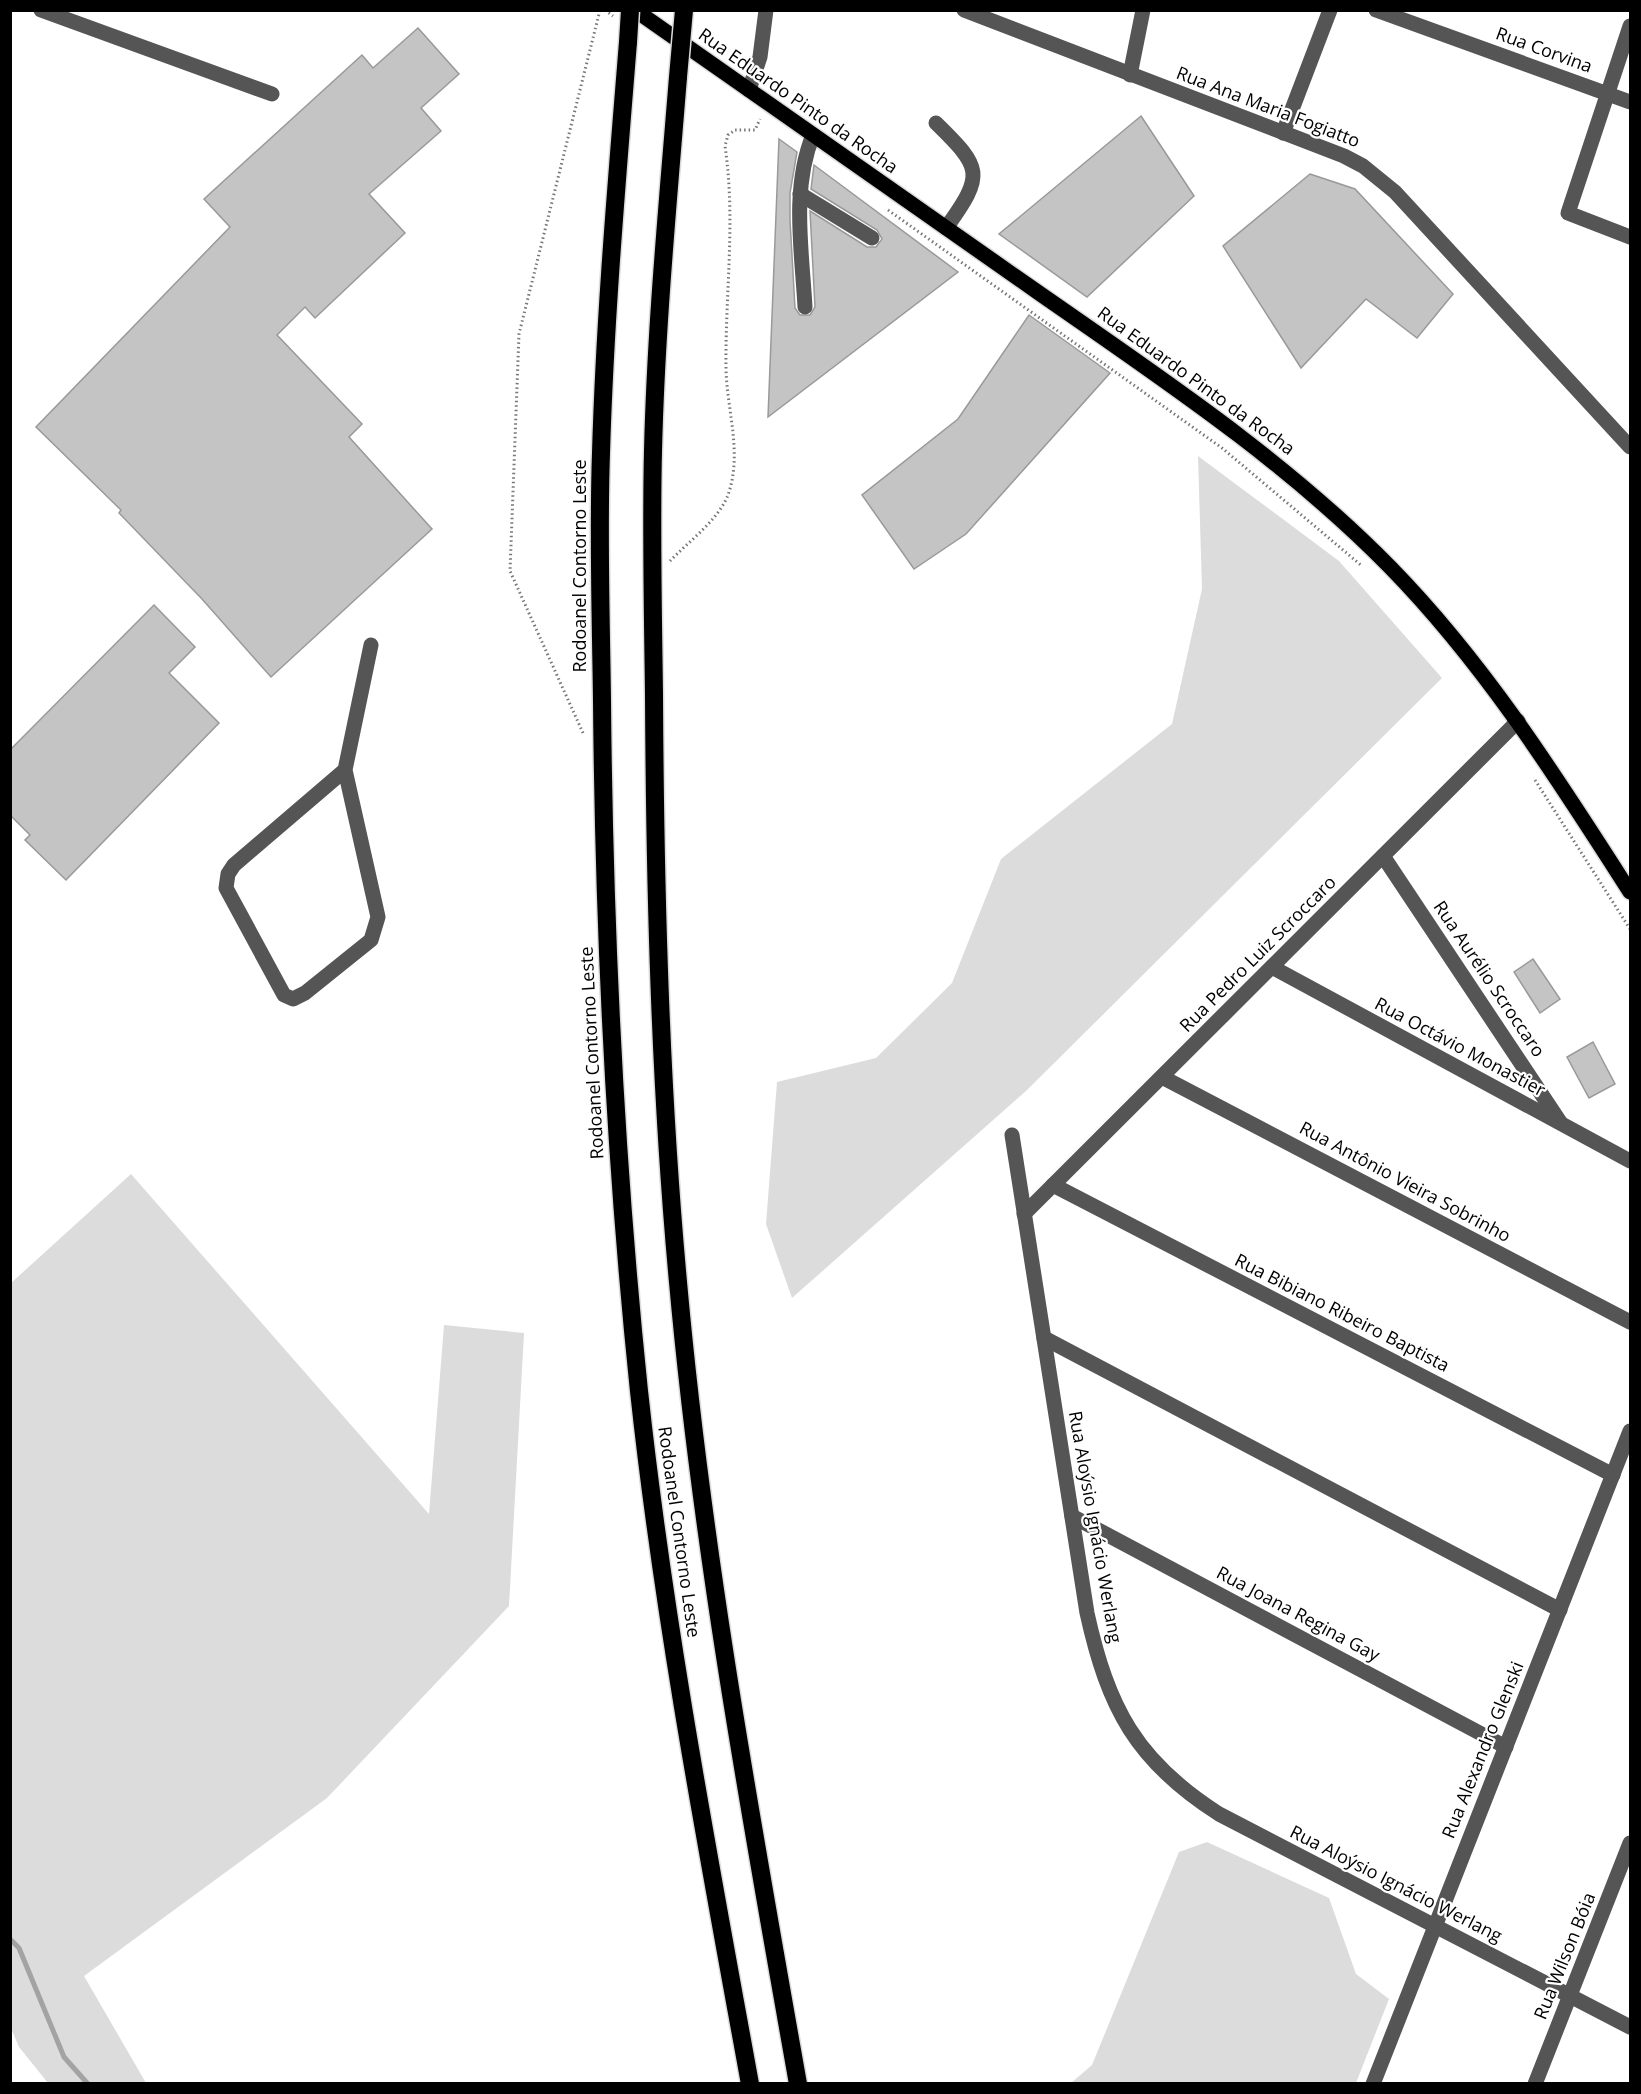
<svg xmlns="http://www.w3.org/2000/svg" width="1641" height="2094" viewBox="0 0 1641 2094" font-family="'Open Sans',sans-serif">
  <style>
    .green { fill: #dcdcdc }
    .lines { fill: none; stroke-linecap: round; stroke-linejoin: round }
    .stream { stroke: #a3a3a3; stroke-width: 5 }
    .building { fill: #c4c4c4; stroke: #999; stroke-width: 1.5 }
    .major-casing { stroke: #dbdbdb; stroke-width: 18 }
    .highway-casing { stroke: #dbdbdb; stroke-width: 21 }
    .path { stroke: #777; stroke-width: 3; stroke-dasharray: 1.5 3; stroke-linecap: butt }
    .minor { stroke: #555; stroke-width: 15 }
    .major { stroke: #000; stroke-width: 15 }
    .highway { stroke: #000; stroke-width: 18 }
    .highway-bridge-casing { stroke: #dbdbdb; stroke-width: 21; stroke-linecap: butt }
    .highway-bridge { stroke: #000; stroke-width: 18 }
    .labels { text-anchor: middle; stroke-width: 4.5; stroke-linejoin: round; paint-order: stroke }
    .street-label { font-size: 18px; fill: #000; stroke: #fff }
  </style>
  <rect width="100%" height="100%" fill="#fff"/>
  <!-- green -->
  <g class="green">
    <path d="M1198,456L1339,561L1442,678L1026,1091L792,1298L766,1224L777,1082L876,1058L952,983L1001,859L1172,724L1202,589Z"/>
    <path d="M131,1174L429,1514L444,1325L524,1333L509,1606L327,1798L84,1976L146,2083H48L19,2047L10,2026L11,1283Z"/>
    <path d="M1207,1842L1329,1898L1356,1974L1389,1999L1356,2083H1071L1092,2065L1179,1852Z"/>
  </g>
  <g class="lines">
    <!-- stream -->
    <path class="stream" d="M10,1939L19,1948L64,2057L88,2084"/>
  </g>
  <!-- building -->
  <g class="building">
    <path d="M418,28L459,74L421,108L441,131L369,194L405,233L315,318L305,307L277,335L362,424L349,437L432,529L271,677L202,599L119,513L121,510L36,427L230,227L204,199L362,55L373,68Z"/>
    <path d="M1141,116L1194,196L1087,297L999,234Z"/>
    <path d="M779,139L797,152L790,193V220L795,308L800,315H810L815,307L810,211L867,247H876L882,239L877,230L811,189L814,165L958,272L768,417Z"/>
    <path d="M1310,174L1355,189L1453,294L1417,338L1366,299L1301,368L1223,246Z"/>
    <path d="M1029,315L1110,373L966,534L914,569L862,495L958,419Z"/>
    <path d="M154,605L195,647L169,673L219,723L66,880L25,840L30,835L10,815V750Z"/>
    <path d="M1533,959L1560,999L1540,1013L1514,972Z"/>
    <path d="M1593,1042L1615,1084L1589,1098L1567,1057Z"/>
  </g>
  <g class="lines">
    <!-- major casing -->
    <g class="major-casing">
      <path id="major" d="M635,10C769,105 904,199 1039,293C1161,378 1285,460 1390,567C1485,664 1557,778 1630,892"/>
    </g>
    <!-- highway casing -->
    <g class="highway-casing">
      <g id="highway">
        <path d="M628,42C617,179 605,316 601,453C598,536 601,619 602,701C604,932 615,1161 639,1391C664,1623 708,1853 750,2084"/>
        <path d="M678,77C668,202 656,326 653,451C651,532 653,613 654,695C655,891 660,1086 678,1282C702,1551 751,1818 798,2084"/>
      </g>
    </g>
    <!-- path -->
    <g class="path">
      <path d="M605,10L613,16"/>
      <path d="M888,210L1222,448L1362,566"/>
      <path d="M670,561C689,541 721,518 729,492C742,452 727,410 726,369C725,294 736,221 725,146L728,135L735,130H755L760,119"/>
      <path d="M583,733L510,571L519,334L600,10"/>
      <path d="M1535,780L1630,929"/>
    </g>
    <!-- minor -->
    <g class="minor">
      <path d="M41,10L272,94"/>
      <path d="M964,10L1344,156L1363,166L1395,192L1630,447"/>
      <path d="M1376,10L1630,102"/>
      <path d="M1630,26L1568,213L1630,237"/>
      <path d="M1130,75L1143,10"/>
      <path d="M749,90L760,57L766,10"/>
      <path d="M936,123C982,168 985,174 946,228"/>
      <path d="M1283,133L1330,10"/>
      <path d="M800,194L872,238"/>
      <path d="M805,307C802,251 791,189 813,135"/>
      <path d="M345,770L378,917L371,940L305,993L293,999L284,995L226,888L228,874L234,865L345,770L371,645"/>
      <path d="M1383,856L1560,1122"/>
      <path d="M1272,967L1630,1161"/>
      <path d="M1162,1077L1630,1322"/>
      <path d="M1012,1135L1087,1613C1108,1708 1136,1761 1219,1814L1630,2027"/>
      <path d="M1053,1185L1613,1475"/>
      <path d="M1024,1214L1518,721"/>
      <path d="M1044,1338L1560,1610"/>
      <path d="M1072,1516L1506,1747"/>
      <path d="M1373,2084L1630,1431"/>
      <path d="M1535,2084L1630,1843"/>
    </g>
    <!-- major -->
    <use href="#major" class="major"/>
    <!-- highway -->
    <use href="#highway" class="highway"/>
    <!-- highway-bridge casing -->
    <g class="highway-bridge-casing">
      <g id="highway-bridge">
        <path d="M628,42L630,10"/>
        <path d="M678,77L684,10"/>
      </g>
    </g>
    <!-- highway-bridge -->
    <use href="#highway-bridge" class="highway-bridge"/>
  </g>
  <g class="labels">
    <!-- street labels -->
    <g class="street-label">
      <text transform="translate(1544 50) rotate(20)" y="6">Rua Corvina</text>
      <text transform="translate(798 101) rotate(35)" y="6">Rua Eduardo Pinto da Rocha</text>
      <text transform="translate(1268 107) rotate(21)" y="6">Rua Ana Maria Fogiatto</text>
      <text transform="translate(1196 381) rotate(36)" y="6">Rua Eduardo Pinto da Rocha</text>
      <text transform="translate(580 566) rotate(-90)" y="6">Rodoanel Contorno Leste</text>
      <text transform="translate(1258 954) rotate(-45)" y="6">Rua Pedro Luiz Scroccaro</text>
      <text transform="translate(1489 979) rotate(56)" y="6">Rua Aurélio Scroccaro</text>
      <text transform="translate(1460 1047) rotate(28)" y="6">Rua Octávio Monastier</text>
      <text transform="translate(592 1053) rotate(-93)" y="6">Rodoanel Contorno Leste</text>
      <text transform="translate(1405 1182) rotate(28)" y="6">Rua Antônio Vieira Sobrinho</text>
      <text transform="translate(1342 1313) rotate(27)" y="6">Rua Bibiano Ribeiro Baptista</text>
      <text transform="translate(1095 1527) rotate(80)" y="6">Rua Aloýsio Ignácio Werlang</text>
      <text transform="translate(679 1532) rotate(82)" y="6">Rodoanel Contorno Leste</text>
      <text transform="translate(1298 1614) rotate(28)" y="6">Rua Joana Regina Gay</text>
      <text transform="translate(1483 1750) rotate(-68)" y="6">Rua Alexandro Glenski</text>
      <text transform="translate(1396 1884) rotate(27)" y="6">Rua Aloýsio Ignácio Werlang</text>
      <text transform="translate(1565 1956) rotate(-68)" y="6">Rua Wilson Bóia</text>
    </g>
  </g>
  <!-- border -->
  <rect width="1641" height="2094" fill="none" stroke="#000000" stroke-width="24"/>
</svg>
